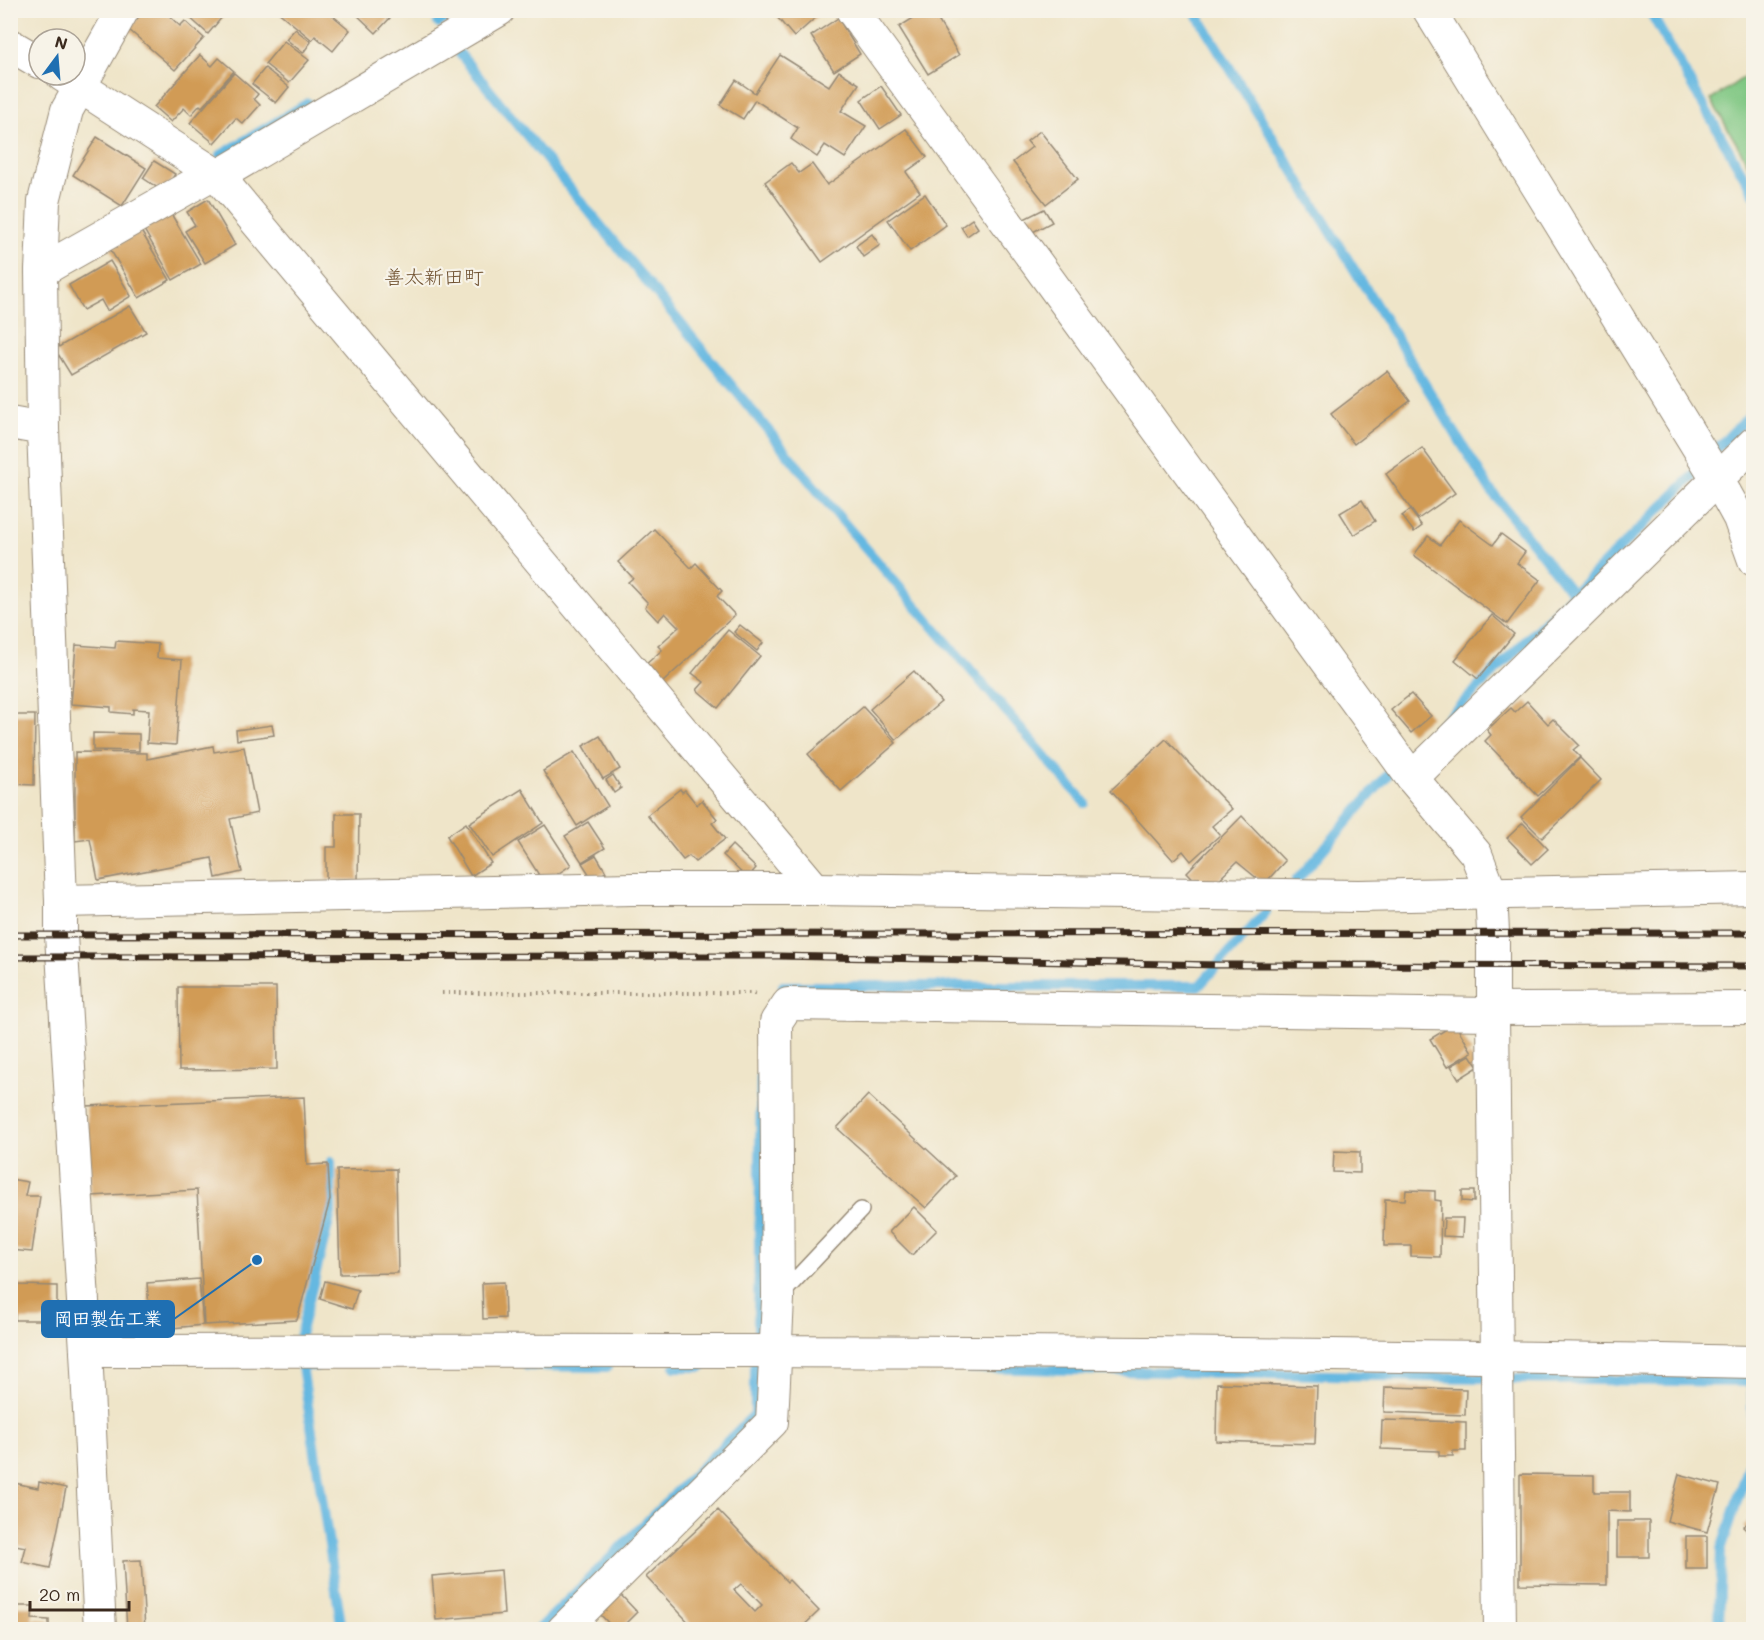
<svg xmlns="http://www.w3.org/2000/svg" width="1764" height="1640" viewBox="0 0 1764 1640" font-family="Mali,'Klee One',sans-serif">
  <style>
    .green { fill: #80c783; stroke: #5e7850; stroke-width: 1.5 }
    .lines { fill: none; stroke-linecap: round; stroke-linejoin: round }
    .stream { stroke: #65b8e1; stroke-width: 10 }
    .building { fill: #d19b55; fill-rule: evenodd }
    .lane-casing { stroke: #958874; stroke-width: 18 }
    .street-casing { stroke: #958874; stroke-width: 34 }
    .path { stroke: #958874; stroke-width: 4; stroke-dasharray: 1.5 4.5; stroke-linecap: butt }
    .lane { stroke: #fff; stroke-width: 15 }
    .street { stroke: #fff; stroke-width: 32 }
    .rail-casing { stroke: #3b2a1e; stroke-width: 7 }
    .rail { stroke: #f7f3e8; stroke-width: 4.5; stroke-dasharray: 14; stroke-linecap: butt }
    .labels { text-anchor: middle; stroke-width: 4.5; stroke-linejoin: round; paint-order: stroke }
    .quarter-label { font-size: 20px; fill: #705231; stroke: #f7f3e8 }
    .leader { fill: none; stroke: #1f6fb2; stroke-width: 2 }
    .callout-dot { fill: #1f6fb2; stroke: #f7f3e8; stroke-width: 2 }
    .callout { fill: #1f6fb2; stroke: #1f6fb2; stroke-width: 2 }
    .callout-label { font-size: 18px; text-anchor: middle; font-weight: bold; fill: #fff }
  </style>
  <rect width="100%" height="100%" fill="#f7f3e8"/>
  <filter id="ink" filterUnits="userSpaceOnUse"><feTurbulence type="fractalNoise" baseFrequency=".0167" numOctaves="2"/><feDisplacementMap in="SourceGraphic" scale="12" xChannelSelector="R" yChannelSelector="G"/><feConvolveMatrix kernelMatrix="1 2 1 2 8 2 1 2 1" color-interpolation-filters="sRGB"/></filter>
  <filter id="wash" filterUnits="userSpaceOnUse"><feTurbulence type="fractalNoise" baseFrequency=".008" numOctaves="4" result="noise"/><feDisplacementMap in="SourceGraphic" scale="24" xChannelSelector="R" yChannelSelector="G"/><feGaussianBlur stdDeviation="1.35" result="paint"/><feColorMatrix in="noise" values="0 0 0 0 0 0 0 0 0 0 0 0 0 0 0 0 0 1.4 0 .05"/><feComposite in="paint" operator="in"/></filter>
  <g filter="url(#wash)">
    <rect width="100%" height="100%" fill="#efe5c9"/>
    <!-- green -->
    <path class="green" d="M1753,71L1754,165L1750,167L1711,100Z"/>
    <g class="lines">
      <!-- stream -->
      <g class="stream">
        <path d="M1194,10L1489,488L1573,594"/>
        <path d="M1649,10L1754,194"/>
        <path d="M438,23L459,10"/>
        <path d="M460,54L840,518L1085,803"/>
        <path d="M221,155L308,103"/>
        <path d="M1715,450L1754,411"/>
        <path d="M1412,753L1697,472"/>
        <path d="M1296,881L1391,771"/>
        <path d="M783,986H1199L1266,912"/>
        <path d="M300,1335L331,1213V1162"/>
        <path d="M758,1337L761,1076"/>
        <path d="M316,1366H302L342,1630"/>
        <path d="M527,1366L607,1367"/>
        <path d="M675,1367H702"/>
        <path d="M969,1368L1482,1378"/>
        <path d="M1514,1379L1754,1382"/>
        <path d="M538,1630L755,1414V1361"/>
        <path d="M1719,1630L1721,1550L1752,1456V1382"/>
      </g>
    </g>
    <g id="blocks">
      <!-- building -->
      <g class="building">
        <path d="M145,10H163L180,26L185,21L204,38L175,70L128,29Z"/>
        <path d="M191,10H228L208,34L187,15Z"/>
        <path d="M276,10H326L350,30L333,51L315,36L312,40Z"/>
        <path d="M352,10H382L390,18L376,33Z"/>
        <path d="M771,10H824L794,37Z"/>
        <path d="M926,10H932L959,55L928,74L899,27Z"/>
        <path d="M838,18L860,54L834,71L811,36Z"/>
        <path d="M295,29L311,42L303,53L286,39Z"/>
        <path d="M284,41L309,60L289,83L265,64Z"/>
        <path d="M200,55L212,66L219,58L234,71L202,107L200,105L191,115L184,108L171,122L154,107Z"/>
        <path d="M780,55L829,86L839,71L859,84L841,111L866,126L845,158L825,145L817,157L791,139L798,128L755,100L743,119L720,105L736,80L755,93Z"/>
        <path d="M265,68L289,87L276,103L252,84Z"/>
        <path d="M234,73L258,94L254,99L260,105L243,124L236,118L214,143L190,123Z"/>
        <path d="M881,86L901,115L880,129L861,100Z"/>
        <path d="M906,129L927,157L906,172L920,192L822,262L765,182L791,163L799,173L812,164L827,185Z"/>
        <path d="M1040,131L1078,179L1046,204L1013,162L1032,147L1027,141Z"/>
        <path d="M97,137L146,168L122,206L73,175Z"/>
        <path d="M154,161L175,174L164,192L143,178Z"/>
        <path d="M925,194L946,225L910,251L888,220Z"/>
        <path d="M208,199L235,245L205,263L185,231L195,225L187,212Z"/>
        <path d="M1044,209L1052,222L1029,234L1022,220Z"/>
        <path d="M170,212L201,264L173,280L143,228Z"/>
        <path d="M972,219L978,228L967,236L961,227Z"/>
        <path d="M141,231L170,280L139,298L110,249Z"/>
        <path d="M872,234L880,245L863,257L856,246Z"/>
        <path d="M110,261L131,296L107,311L101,300L83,310L69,285Z"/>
        <path d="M130,306L146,332L71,375L55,349Z"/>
        <path d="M1387,371L1410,401L1354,444L1331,414Z"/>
        <path d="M1422,448L1455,493L1418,519L1386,474Z"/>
        <path d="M10,489L17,490L12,523H10Z"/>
        <path d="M1362,500L1375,521L1354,535L1340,513Z"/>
        <path d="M1410,510L1422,526L1414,532L1402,516Z"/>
        <path d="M1459,520L1493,545L1501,534L1525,552L1517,563L1540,580L1507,624L1414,555L1428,536L1440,545Z"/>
        <path d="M654,529L691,568L696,563L722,591L717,596L735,615L662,683L645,665L662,650L658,646L679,627L665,613L658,621L645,607L648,603L628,582L633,578L618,562Z"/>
        <path d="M1492,615L1514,634L1478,679L1455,660Z"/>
        <path d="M740,625L763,643L757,651L734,632Z"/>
        <path d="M728,630L760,656L718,708L697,690L704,682L692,673Z"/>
        <path d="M116,641L158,644L157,658L182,660L176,745L147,743L149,710L133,709V714L111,712V707L71,704L76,645L115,648Z"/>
        <path d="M914,671L941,702L896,740L870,709Z"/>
        <path d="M1411,694L1431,716L1411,733L1391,710Z"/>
        <path d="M1527,701L1548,724L1553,719L1579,745L1573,750L1580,757L1538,796L1485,741L1491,735L1487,730L1511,708L1515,712Z"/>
        <path d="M863,707L896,743L841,791L808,754Z"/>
        <path d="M10,715H35L34,785L10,784Z"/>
        <path d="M272,725L274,735L237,740L236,730Z"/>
        <path d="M93,733L139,734V751L93,750Z"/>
        <path d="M600,736L620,769L603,779L583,746Z"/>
        <path d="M1166,739L1232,809L1212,826L1220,835L1191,861L1183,851L1173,860L1111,790Z"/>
        <path d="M213,746L214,752L244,747L257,813L230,819L242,872L216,878L212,858L98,880L90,839L75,841V752L147,753V759Z"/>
        <path d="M574,752L608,806L577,826L543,771Z"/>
        <path d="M1580,758L1601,780L1542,838L1521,817Z"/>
        <path d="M613,775L621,788L614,793L606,780Z"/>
        <path d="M522,789L543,823L492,857L469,823Z"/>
        <path d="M680,789L682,792L685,790L697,805L702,800L717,819L712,823L725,839L695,862L689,856L683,860L647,815Z"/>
        <path d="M336,814H359L358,880H326V847H336Z"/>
        <path d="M1242,816L1285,861L1264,884L1237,862L1206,892L1187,872Z"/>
        <path d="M588,822L605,848L582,862L565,836Z"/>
        <path d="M466,823L491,863L471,876L447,836Z"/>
        <path d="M1523,823L1548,849L1532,864L1507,838Z"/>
        <path d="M545,825L571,865L544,883L518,842Z"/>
        <path d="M732,845L756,868L747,878L723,855Z"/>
        <path d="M596,855L606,872L593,880L582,863Z"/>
        <path d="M178,987H276L277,1069L179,1070Z"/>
        <path d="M1455,1024L1472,1052L1447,1067L1430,1039Z"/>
        <path d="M1470,1055L1478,1067L1459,1079L1451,1066Z"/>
        <path d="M868,1095L956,1176L926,1208L837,1128Z"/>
        <path d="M304,1097L307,1165L328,1164L330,1200L297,1320L204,1325L197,1190L91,1196L86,1106Z"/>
        <path d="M1334,1151L1360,1152V1173L1333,1172Z"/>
        <path d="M396,1169L398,1273L340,1274L337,1170Z"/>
        <path d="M10,1179L28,1182L25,1196H40L32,1252L10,1250Z"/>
        <path d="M1406,1190L1435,1191V1200L1441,1201L1440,1257L1411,1256V1246H1384L1385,1199L1405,1200Z"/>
        <path d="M1462,1191H1474V1202L1462,1201Z"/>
        <path d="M914,1207L937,1230L912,1255L889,1232Z"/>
        <path d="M1444,1218H1463L1462,1237L1443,1236Z"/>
        <path d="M199,1279L203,1325L151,1330L147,1283Z"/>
        <path d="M325,1281L358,1290L352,1309L320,1299Z"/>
        <path d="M10,1282L18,1283V1285L57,1286V1320H15V1314H10Z"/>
        <path d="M504,1282L505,1318L483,1319L482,1283Z"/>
        <path d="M1217,1383L1317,1386L1315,1444L1216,1441Z"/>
        <path d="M1385,1387L1466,1389L1465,1415L1384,1412Z"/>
        <path d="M1382,1420L1466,1422V1451H1453V1456H1439V1451L1381,1449Z"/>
        <path d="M1520,1474L1594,1475V1492H1630V1512L1607,1511V1585L1520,1584Z"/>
        <path d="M1679,1474L1720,1485L1707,1532L1667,1521Z"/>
        <path d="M10,1482L38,1488L39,1482L66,1488L50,1568L22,1562L26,1547L10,1544Z"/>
        <path d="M718,1510L787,1582L789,1580L819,1611L799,1630H714L709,1624L704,1630H696L646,1577ZM741,1584L762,1605L755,1612L734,1590Z"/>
        <path d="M1754,1517V1537L1743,1527Z"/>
        <rect x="1617" y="1521" width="32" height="36"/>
        <rect x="1686" y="1536" width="21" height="33"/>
        <path d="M141,1560L145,1630H127L123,1561Z"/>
        <path d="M501,1570L504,1614L436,1620L432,1576Z"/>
        <path d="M619,1593L637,1612L619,1630H615L599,1613Z"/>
        <path d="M10,1606H33L32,1619L49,1620V1630H10Z"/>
      </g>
    </g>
  </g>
  <g filter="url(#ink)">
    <use href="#blocks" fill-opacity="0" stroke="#958874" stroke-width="1.5"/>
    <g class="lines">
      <!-- lane casing -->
      <g class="lane-casing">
        <path id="lane" d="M780,1296L861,1210"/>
      </g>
      <!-- street casing -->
      <g class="street-casing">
        <g id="street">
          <path d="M852,10L1412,778L1476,854L1491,893L1493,932V1014L1500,1630"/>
          <path d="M1429,10L1718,480L1739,518L1754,560"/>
          <path d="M10,45L39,62"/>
          <path d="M62,75L218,176L815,889"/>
          <path d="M218,176L499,10"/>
          <path d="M41,271L214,173"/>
          <path d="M10,423L43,429"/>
          <path d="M1412,778L1754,443"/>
          <path d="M61,901L632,889H815L1359,896L1754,888"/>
          <path d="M1493,1009L1754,1008"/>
          <path d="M86,1351C642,1350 1198,1350 1754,1362"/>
          <path d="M100,1630L86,1351L61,935V901L43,429L41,271L44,201L67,110L123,10"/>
          <path d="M563,1630L772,1422L778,1299L776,1022L788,1004L1493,1014"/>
        </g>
      </g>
      <!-- path -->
      <path class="path" d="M442,993H754L757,995"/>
      <!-- lane -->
      <use href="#lane" class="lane"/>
      <!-- street -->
      <use href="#street" class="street"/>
      <!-- rail casing -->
      <g class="rail-casing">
        <g id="rail">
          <path d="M10,935L1754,933"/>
          <path d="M10,957L778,956L1218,965L1754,966"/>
        </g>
      </g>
      <!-- rail -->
      <use href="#rail" class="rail"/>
    </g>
  </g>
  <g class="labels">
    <!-- quarter labels -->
    <g class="quarter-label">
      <text x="434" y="284">善太新田町</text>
    </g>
  </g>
  <!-- callouts -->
  <path class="leader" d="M257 1260L174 1319"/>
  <circle class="callout-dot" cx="257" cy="1260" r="6"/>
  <rect class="callout" x="42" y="1301" width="132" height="36" rx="6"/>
  <g class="callout-label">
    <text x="108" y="1325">岡田製缶工業</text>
  </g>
  <!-- margin -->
  <rect width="1764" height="1640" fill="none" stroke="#f7f3e8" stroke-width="36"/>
  <!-- north arrow -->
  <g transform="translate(57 57) rotate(16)"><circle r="28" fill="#f7f3e8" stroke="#aca397" stroke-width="1.5"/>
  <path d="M0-4.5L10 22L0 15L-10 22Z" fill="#1f6fb2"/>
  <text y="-9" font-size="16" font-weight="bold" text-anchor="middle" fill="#3b2a1e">N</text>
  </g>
  <!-- scale -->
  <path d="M30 1601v9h99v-9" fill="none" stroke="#3b2a1e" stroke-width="3"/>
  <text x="39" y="1601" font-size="18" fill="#3b2a1e" stroke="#f7f3e8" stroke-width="4.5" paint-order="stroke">20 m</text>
</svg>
